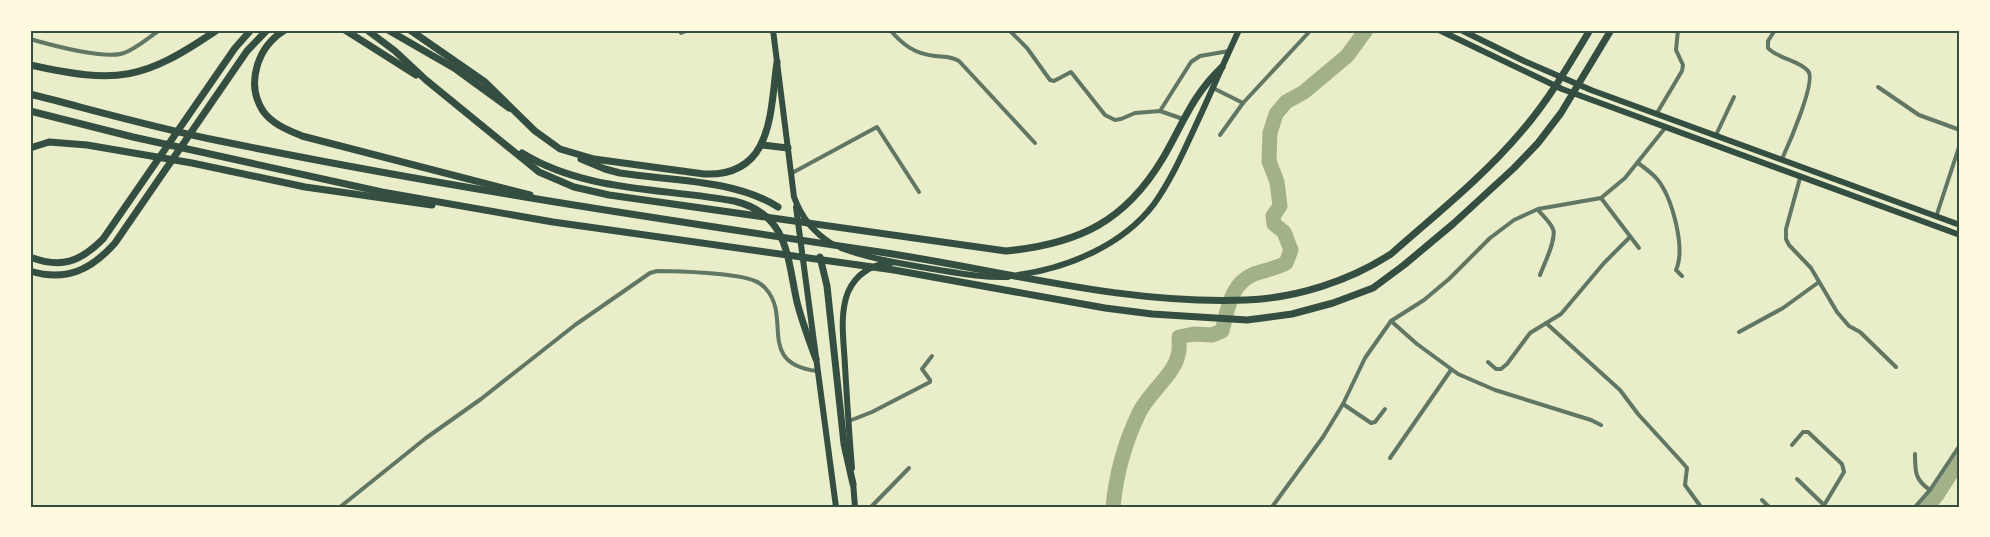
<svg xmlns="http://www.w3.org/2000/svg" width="1990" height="537" viewBox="0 0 1990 537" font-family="Overpass,sans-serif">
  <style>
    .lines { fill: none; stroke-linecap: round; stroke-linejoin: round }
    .river { stroke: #a3b18a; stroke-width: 15 }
    .minor { stroke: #617663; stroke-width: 4 }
    .trunk { stroke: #344e41; stroke-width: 6 }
    .motorway { stroke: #344e41; stroke-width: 7 }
    .neatline { fill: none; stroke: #344e41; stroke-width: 2 }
  </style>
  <rect width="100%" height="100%" fill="#e9edc9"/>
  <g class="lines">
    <!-- river -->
    <g class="river">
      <path d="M1113,507C1116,475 1125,442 1139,413C1148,394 1175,373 1178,355C1180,350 1179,343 1179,337L1194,334L1212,335L1222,331C1228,309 1230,284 1254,274C1264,270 1275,269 1286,263L1291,250L1284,232L1274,224L1273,216L1280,206L1277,182L1269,161L1270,133L1276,114L1286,102L1304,92L1347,56L1366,30"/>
      <path d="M1927,507L1937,495L1960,459"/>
    </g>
    <!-- minor -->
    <g class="minor">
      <path d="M679,30L681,33L689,30"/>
      <path d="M890,30C903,45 915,54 935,56C944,57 951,56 959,61L1035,143"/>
      <path d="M1009,30L1027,48L1050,80L1054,81L1071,72L1105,115L1115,120L1121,119L1135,113L1160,111L1183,119"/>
      <path d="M1775,30L1768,41V48C1778,59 1799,60 1808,71C1817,80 1788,146 1782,159"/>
      <path d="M30,39C51,45 104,60 124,53C137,48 149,37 160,30"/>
      <path d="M1878,87L1919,115L1960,130"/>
      <path d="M1213,88L1243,103L1311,30"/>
      <path d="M1160,111L1191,62L1200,56L1229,51"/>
      <path d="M1657,113L1682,71L1683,65L1676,50L1678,30"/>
      <path d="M1220,135L1243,103"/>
      <path d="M1716,135L1734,97"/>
      <path d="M1638,163C1645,168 1652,173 1657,179C1672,197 1686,248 1676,270L1682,276"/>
      <path d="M792,173L877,127L919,192"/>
      <path d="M1800,178L1786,229V239L1789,245L1811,268L1837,312L1849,326L1860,332L1896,367"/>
      <path d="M1601,198L1639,248"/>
      <path d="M1538,210C1543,216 1550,222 1553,229C1557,239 1544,264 1540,275"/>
      <path d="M1936,217L1960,144"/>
      <path d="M1391,321L1417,344L1458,374L1495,390L1591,420L1601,425"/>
      <path d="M1546,323L1620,390L1638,414L1681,461L1687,468L1685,485L1701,507"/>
      <path d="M1739,332L1783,308L1819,282"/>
      <path d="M1488,362L1496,369H1501L1507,364L1530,333L1561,314L1604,263L1630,237"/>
      <path d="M1343,404L1371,423L1375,422L1385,409"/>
      <path d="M849,421L872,412L930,382V380L922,369L932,356"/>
      <path d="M1792,445L1803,432H1808L1842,464L1844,472L1823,507"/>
      <path d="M1915,454C1915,472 1915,480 1930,490"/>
      <path d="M1390,458L1451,370"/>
      <path d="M1797,479L1824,505"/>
      <path d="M1762,500L1769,507"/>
      <path d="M340,507L426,438L481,399L575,325L650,273L657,271C677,271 738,273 755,281C758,282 764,286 766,289C792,318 756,363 817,371"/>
      <path d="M871,507L909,468"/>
      <path d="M1272,507L1323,437L1343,404L1365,358L1391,321L1424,300L1449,279L1490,238L1514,220L1538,209L1601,198L1625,178L1665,128"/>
      <path d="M1915,507L1930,490L1960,445"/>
    </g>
    <!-- trunk -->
    <g class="trunk">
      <path d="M773,30L794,197C802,218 813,232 832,244"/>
      <path d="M1439,30L1562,89L1960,235"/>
      <path d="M1461,30L1524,61L1591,90L1960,225"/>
      <path d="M796,207L836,507"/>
      <path d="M841,248C871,259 903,264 933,269C958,273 983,278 1008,277"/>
      <path d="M1018,275C1068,268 1123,245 1154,204C1171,180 1183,153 1195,127C1210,95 1224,62 1239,30"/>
      <path d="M852,468C849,434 847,400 845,366C844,343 839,315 848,292C856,274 872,264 891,263"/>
      <path d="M853,482L855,507"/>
    </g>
    <!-- motorway -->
    <g class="motorway">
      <path d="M285,30C258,46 245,83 263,111C272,124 288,130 302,136L530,195"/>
      <path d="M345,30L416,75"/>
      <path d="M367,30L395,51L426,80L539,172L574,187L609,195L1006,251C1078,244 1125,222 1163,158C1184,122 1191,97 1222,67"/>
      <path d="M388,30L454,68L509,108"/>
      <path d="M410,30L485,82L535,131L560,149L594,159L704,174C773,177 770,113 777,62"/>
      <path d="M30,65C118,84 142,81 217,30"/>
      <path d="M30,94C93,110 156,128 220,141C439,186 659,219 880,252C1001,270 1123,305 1246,300C1297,298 1349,281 1391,254C1435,215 1483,177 1521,132C1548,101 1569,65 1590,30"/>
      <path d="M30,111L133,137L382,192L553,222L894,270L1105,308L1152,314L1247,320L1292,314L1333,303L1373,288L1404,265L1453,224L1514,168L1538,143L1561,113L1611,30"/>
      <path d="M762,145L788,148"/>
      <path d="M30,148L49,142L87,145L192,163L305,187L432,205"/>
      <path d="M522,153C585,192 663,188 734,201C789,214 787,258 797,302C802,322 809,340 816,359"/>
      <path d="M581,159L605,169L620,173C671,181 734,179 778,207"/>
      <path d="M30,257C61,269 80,262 103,239L235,48L251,30"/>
      <path d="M820,257L827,286L844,444L853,484"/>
      <path d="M30,271C66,282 91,270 115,243L247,51L267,30"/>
    </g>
  </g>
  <!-- border -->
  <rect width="1990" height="537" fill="none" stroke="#fefae0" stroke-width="63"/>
  <rect x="32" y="32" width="1926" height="474" class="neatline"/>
</svg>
